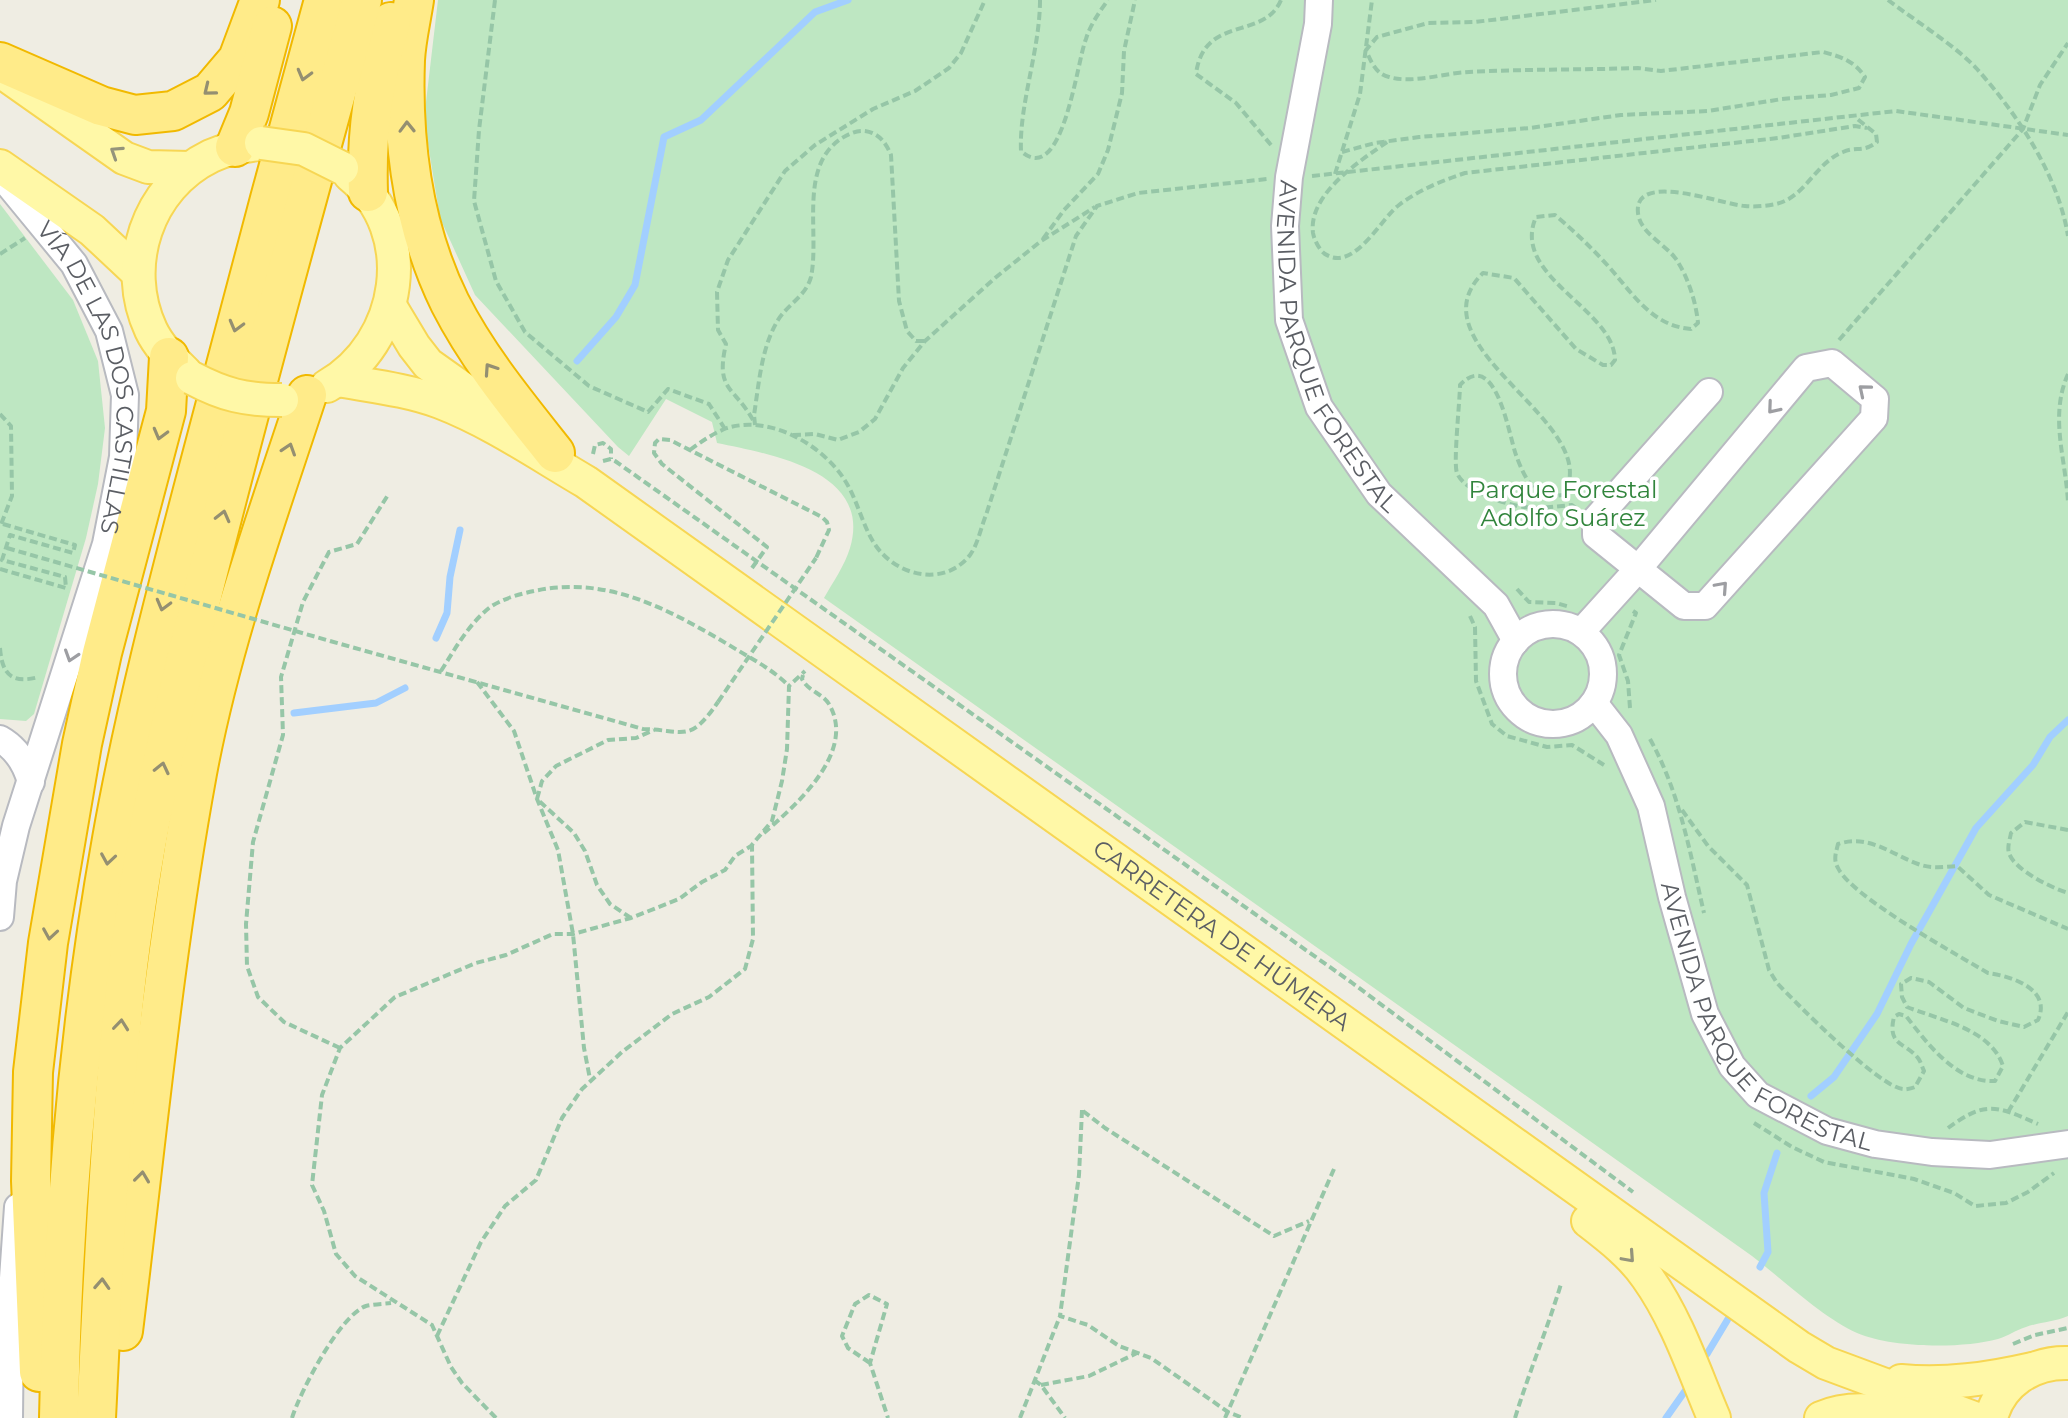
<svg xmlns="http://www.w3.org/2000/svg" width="2068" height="1418" viewBox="0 0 2068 1418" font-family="Montserrat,sans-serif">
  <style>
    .green { fill: #bee7c2 }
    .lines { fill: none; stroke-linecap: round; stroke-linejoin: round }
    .stream { stroke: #a2cfff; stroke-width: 7 }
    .minor-casing { stroke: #b8bac0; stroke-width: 30 }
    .major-casing { stroke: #f7d654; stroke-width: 36 }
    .highway-casing { stroke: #f1b900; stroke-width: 42 }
    .path { stroke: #96c6a7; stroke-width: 4; stroke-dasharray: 8 4; stroke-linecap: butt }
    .minor { stroke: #fff; stroke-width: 26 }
    .major { stroke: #fff8a7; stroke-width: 32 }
    .highway { stroke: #ffeb89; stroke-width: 38 }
    .major-bridge-casing { stroke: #f7d654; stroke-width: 36; stroke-linecap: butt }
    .path-bridge { stroke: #96c6a7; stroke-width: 4; stroke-dasharray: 8 4; stroke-linecap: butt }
    .major-bridge { stroke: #fff8a7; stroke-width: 32 }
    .oneway { stroke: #948f71 }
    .oneway2 { stroke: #94947b }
    .oneway3 { stroke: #9d9ea2 }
    .labels { text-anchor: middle; stroke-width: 7; stroke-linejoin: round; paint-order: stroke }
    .street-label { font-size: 24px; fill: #5b5e64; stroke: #fff }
    .park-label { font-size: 24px; fill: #31853c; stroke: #fff }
  </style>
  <rect width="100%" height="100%" fill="#efede3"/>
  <!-- green -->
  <g class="green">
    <path d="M438,0H2068V1316C2054,1322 2040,1322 2026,1327C2016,1330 2008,1336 1998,1339C1961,1349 1892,1348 1857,1333C1823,1318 1782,1279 1752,1256L824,598C833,582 845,565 850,548C873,471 770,454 717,443L712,422L666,399L629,456L618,447L475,295L440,218L424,119Z"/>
    <path d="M0,204L73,300L98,361L105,428L98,484L86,538L34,714L26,721L0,719Z"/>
  </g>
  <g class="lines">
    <!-- stream -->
    <g class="stream">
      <path d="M577,361L616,317L635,285L664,137L701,120L815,12L848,0"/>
      <path d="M436,638L447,613L450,577L460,530"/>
      <path d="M294,713L376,703L405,688"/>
      <path d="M1811,1096L1834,1077L1877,1014L1911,944L1976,828L2033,765L2050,737L2068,720"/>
      <path d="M1760,1267L1768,1252L1764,1193L1777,1153"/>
      <path d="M1707,1354L1728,1319"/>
      <path d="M1666,1418L1685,1391"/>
    </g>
    <!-- minor casing -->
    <g class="minor-casing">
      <g id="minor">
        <path id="s1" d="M1319,0L1318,24L1289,177L1285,226L1289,320L1319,407L1379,494L1496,605L1516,641"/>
        <path id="s2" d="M0,174L74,264L109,331L125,395L123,457L106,544L16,826L3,881L0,917"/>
        <circle cx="1553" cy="674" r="50"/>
        <path d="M1581,632L1638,569L1806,368L1832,363L1875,399L1874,418L1705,606H1684L1596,535V519L1709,392"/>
        <path id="s3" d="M1594,703L1619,735L1651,806L1672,897L1705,1014L1732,1066L1758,1095L1827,1131L1875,1144L1932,1152L1990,1155L2068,1144"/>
        <path d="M0,739C16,748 26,764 31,782"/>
        <path d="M9,1418L10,1321L18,1207"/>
      </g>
    </g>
    <!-- major casing -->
    <g class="major-casing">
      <g id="major">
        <path d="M9,77L124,158L148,167L190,168"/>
        <path d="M0,166L92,230L138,273"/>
        <path d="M390,306L414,346L428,364L490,408"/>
        <path d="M186,373C173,360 159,347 151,330C121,266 147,187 211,156C226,149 243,146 259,144"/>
        <path id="s4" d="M338,380C372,386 408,390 440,402C492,422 538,454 586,482L1799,1347L1826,1363L1974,1418"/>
        <path d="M327,386C402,343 420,232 350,175"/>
        <path d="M1588,1221C1610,1238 1631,1254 1647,1277C1677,1319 1694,1371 1714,1418"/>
        <path d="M1901,1381C1946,1385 1988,1379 2032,1369"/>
        <path d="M1821,1418C1851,1405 1884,1411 1915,1418"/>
        <path d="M1991,1418C2000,1383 2032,1362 2068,1363"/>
      </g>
    </g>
    <!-- highway casing -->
    <g class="highway-casing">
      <g id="highway">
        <path d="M414,0C411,20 406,40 405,60C402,143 413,228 450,303C478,358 517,405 555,453"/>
        <path d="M0,62L101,106L135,115L173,111L210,92L238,59L260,0"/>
        <path d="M235,147L249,113L272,26"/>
        <path d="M368,192C366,131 374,81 391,22"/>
        <path d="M123,1331C146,1145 163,958 197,773C221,644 266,520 307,395"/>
        <path d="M39,1372L31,1181L33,1072L48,943L82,744L102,653L166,411L169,357"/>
        <path d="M59,1418C62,1225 78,1029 112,839C134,715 166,593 198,471C239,313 281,157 324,0"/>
        <path d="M96,1418C106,1219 113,1020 150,824C170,717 198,611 225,506C269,336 315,168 362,0"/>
      </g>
    </g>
    <!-- path -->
    <g class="path">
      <path d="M495,0L479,130L474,201L496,281L525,332L589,386L648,412L668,389L709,404L725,429"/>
      <path d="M1040,0C1040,50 1019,104 1021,151C1063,189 1077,60 1086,39C1090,25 1100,11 1108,0"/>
      <path d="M1888,0C1914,20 1956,46 1977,69C2018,115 2058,175 2068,236"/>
      <path d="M1387,142C1360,161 1308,194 1313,233C1314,239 1319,250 1325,254C1354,273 1381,218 1399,205C1419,190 1441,181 1465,173L1778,138L1855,126L1867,128"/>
      <path d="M1271,145L1236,103L1196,74C1204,14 1264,41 1281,0"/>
      <path d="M1342,152L1375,143L1419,137L1530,128L1621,115L1708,111L1782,99L1831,95L1859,88L1865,77C1854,61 1842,57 1823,52L1661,71L1638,68C1582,70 1525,69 1469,72C1444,73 1413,84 1389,77C1376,74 1371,62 1366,50L1377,37L1428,23L1475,22L1656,0"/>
      <path d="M1335,174L1360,94L1372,0"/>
      <path d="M1312,176L1896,111L2068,135"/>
      <path d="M1043,239L1064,210L1098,174L1108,150L1122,93L1124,51L1135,0"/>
      <path d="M0,254L25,238"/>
      <path d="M1839,340L2023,129L2040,85L2068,43"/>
      <path d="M2068,374C2049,417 2066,459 2068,503"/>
      <path d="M0,414L11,426L12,496L0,527"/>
      <path d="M753,420C734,386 715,391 726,344L718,330L717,292L728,260L785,171L815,145L873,109L915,91L949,68L961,53L985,0"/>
      <path d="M755,425L754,415C759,384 761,348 778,320C788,304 806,296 811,277C820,233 798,166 842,138C849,134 857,130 865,131C879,133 886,143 891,155L899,301L907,331L916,341H925"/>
      <path d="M793,435L815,434L838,440L859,432L875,419L903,368L925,341L995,278L1041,241L1095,207"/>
      <path d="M690,450C702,441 714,433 727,428C770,415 821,444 844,479C858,500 862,526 876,546C898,577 945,587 970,555C978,544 981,527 986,515L1076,236L1097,206L1138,193L1267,179"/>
      <path d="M593,454L595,445L603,443L611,449V459"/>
      <path d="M603,461L611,459L615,461L1351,982L1633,1192"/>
      <path d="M1576,508L1572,505C1561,506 1551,507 1540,508C1518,509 1466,495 1457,473C1453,464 1460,400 1460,385C1496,347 1509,436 1516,455C1520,466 1528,486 1539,493C1546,497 1555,496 1563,495C1609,424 1408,347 1483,273L1514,278L1576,349L1603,365H1611L1615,360C1614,308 1510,277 1536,217L1555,215C1574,231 1592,248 1609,267C1633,294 1652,326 1691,329L1698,323C1696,302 1688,277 1676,259C1665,244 1640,233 1638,213C1633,170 1724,205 1745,206C1755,207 1766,206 1776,204C1806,197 1815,163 1843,152C1856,146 1863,153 1877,142L1876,134L1855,117"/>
      <path d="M752,568L767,547L662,464L654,453L655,443L659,439L670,440L822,517L827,522L829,530L816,558"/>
      <path d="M0,569L66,588L65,577L2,560L10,535L73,553L75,545L3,524"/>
      <path d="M1517,589L1529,602L1556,603L1570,607"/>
      <path d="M1470,616L1475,627L1476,681L1492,724L1507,736L1547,747L1572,745L1604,765"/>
      <path d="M330,641L643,729C685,730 689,744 718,702"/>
      <path d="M0,648C2,675 12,684 39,677"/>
      <path d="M441,671C455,649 468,625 489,608C501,599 520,594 534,591C607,575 668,609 729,645C750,658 771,668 789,686"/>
      <path d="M477,682L514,731L537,799L558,850L573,934L584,1048L590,1079"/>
      <path d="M1630,708L1628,681L1619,655L1636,613L1633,611"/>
      <path d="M1650,739C1680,793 1690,853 1704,913"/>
      <path d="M1682,810L1708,846L1747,885L1769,970L1777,983C1796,1003 1879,1087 1903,1089C1905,1090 1913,1088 1915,1087L1924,1071C1922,1067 1921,1062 1918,1058C1905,1042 1887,1046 1894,1017L1899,1014L1906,1016C1927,1043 1956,1083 1995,1081L2003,1066C1991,1029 1940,1020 1907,1007L1902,997L1901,984L1911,978L1929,982L1964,1008L1998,1021L2024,1027L2038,1020C2052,989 2011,976 1988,973C1956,954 1852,897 1838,868C1833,859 1836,853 1838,844C1869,834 1891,854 1918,864C1931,869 1944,867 1957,866L1989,895L2068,929"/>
      <path d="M2068,830L2025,822L2011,833C2010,839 2007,847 2009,853C2014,870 2052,888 2068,893"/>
      <path d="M764,833C796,805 857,752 829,704C822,693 808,691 802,679L803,675"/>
      <path d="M631,918L610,904L597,885L585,851L574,833L537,799L542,781L556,766L608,740L636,738L654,730"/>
      <path d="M340,1048L284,1022L258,997L247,966L246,924L253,842L283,735L281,677L303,602L329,552L357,544L388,495"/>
      <path d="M1082,1110L1079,1175L1060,1316L1088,1325L1119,1346L1151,1358L1228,1412L1243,1418"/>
      <path d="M1083,1111L1105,1128L1274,1236L1309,1221"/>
      <path d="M2008,1112L2068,1012"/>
      <path d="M1754,1123L1792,1147L1824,1162L1914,1179L1954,1193L1975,1206L2006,1203L2028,1192L2054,1173"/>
      <path d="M1948,1128C1986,1100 1997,1106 2038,1124"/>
      <path d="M437,1336L481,1242L505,1206L536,1180L562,1118L582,1089L622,1052L672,1014L709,997L745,969L753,939L752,845"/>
      <path d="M2013,1344L2035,1335L2068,1328"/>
      <path d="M870,1363L848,1348L842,1336L855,1304L869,1295L887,1304L870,1363L888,1418"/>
      <path d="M1034,1380L1041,1385L1065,1418"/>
      <path d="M1041,1385L1089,1376L1137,1353"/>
      <path d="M292,1418C300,1392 340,1315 366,1306C374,1304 383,1304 391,1303"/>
      <path d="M496,1418L462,1383L451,1367L432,1325L355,1276L336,1254L324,1211L312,1185L322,1095L340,1048L395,997L476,963L506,955L553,934H573L631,918L679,899L702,882L725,870L735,856L751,846L772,821L782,781L787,749L789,686L805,671"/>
      <path d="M1020,1418L1060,1316"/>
      <path d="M1225,1418L1334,1169"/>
      <path d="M1515,1418C1529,1372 1547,1330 1561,1284"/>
    </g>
    <!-- minor -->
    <use href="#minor" class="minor"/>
    <!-- major -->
    <use href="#major" class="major"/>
    <!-- highway -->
    <use href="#highway" class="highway"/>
    <!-- major-bridge casing -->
    <g class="major-bridge-casing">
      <g id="major-bridge">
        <path d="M261,143L304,149L342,168"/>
        <path d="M192,378C224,395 245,400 282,400"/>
      </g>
    </g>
    <!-- path-bridge -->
    <g class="path-bridge">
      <path d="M7,548L330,641"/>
      <path d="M718,702L816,558"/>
    </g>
    <!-- major-bridge -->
    <use href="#major-bridge" class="major-bridge"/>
  </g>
  <!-- one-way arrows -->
  <defs><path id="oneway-chevron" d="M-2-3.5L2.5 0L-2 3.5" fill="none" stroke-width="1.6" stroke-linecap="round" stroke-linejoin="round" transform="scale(2)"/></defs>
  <g class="oneway">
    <use href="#oneway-chevron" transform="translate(304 75) rotate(105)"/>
    <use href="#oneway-chevron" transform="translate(209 90) rotate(141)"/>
    <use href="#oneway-chevron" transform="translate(407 127) rotate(-91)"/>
    <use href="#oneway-chevron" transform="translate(236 326) rotate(105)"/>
    <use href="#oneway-chevron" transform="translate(490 369) rotate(-124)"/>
    <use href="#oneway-chevron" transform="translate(160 434) rotate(105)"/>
    <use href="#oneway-chevron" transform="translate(289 449) rotate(-72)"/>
    <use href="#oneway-chevron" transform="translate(223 516) rotate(-76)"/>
    <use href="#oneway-chevron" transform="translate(163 605) rotate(105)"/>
    <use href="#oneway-chevron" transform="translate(162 768) rotate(-77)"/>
    <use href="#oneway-chevron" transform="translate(108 859) rotate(99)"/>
    <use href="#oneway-chevron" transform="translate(50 934) rotate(99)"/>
    <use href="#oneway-chevron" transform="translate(121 1025) rotate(-84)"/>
    <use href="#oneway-chevron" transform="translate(142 1177) rotate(-83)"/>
    <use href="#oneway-chevron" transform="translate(102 1284) rotate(-87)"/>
  </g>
  <g class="oneway2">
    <use href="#oneway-chevron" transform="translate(116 152) rotate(-147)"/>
    <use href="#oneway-chevron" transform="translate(1629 1257) rotate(48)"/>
  </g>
  <g class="oneway3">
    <use href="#oneway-chevron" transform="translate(1864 390) rotate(-140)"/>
    <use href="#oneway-chevron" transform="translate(1773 408) rotate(130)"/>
    <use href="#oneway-chevron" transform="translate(1722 587) rotate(-48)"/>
    <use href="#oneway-chevron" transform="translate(71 656) rotate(108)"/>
  </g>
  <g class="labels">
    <!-- street labels -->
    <g class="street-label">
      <text dy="8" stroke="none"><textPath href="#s1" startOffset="362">AVENIDA PARQUE FORESTAL</textPath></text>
      <text dy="8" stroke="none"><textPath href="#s2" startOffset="232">VÍA DE LAS DOS CASTILLAS</textPath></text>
      <text dy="8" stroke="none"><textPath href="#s4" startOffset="1052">CARRETERA DE HÚMERA</textPath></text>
      <text dy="8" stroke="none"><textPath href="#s3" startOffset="376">AVENIDA PARQUE FORESTAL</textPath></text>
    </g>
    <!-- park labels -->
    <g class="park-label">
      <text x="1563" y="498">Parque Forestal<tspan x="1563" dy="28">Adolfo Suárez</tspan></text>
    </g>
  </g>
</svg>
